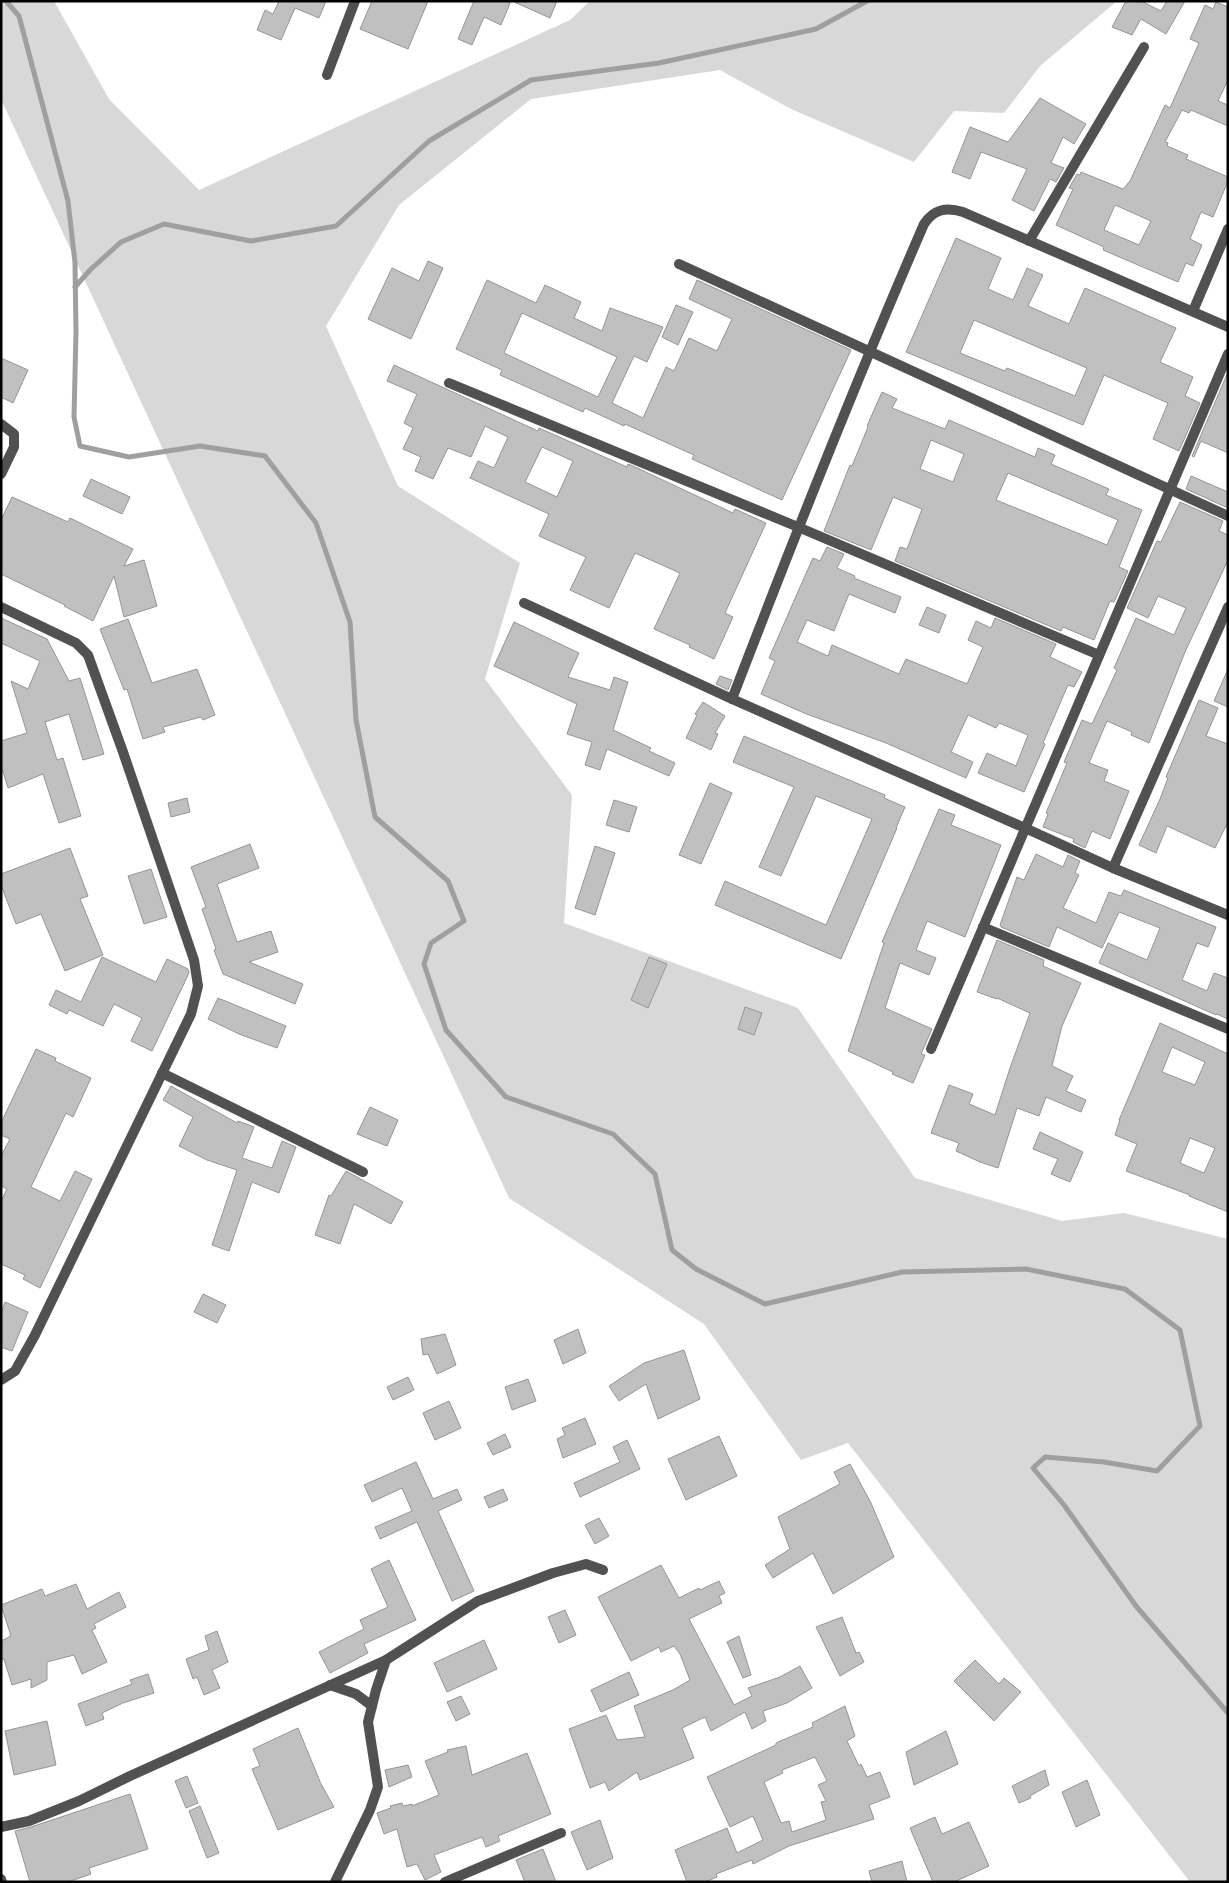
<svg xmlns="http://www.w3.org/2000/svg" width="1229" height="1883" viewBox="0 0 1229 1883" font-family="'Golos Text',sans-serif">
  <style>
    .green { fill: #d8d8d8 }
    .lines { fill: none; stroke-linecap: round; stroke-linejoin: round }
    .stream { stroke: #9f9f9f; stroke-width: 5 }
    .building { fill: #c0c0c0; stroke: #959595; fill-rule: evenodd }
    .street { stroke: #515151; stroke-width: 10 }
  </style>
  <rect width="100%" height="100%" fill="#fff"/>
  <!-- green -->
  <path class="green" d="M1,1H54L109,99L199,190L570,20L590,1H1117L1040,66L1004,113L954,111L914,162L791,109L720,70L531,99L399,205L326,326L398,486L520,563L485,679L572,795L564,923L798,1008L915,1178L1062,1221L1124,1213L1228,1239V1882H1190L848,1443L801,1460L704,1324L509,1198L1,99Z"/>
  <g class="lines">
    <!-- stream -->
    <g class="stream">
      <path d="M6,1L19,16L68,201L75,263L76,332L74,417L80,446L129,457L200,446L265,456L316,523L350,622L356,720L375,817L448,881L464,921L431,943L424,964L446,1030L506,1097L613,1134L655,1174L672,1250L696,1269L765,1304L902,1272L1026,1269L1125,1289L1180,1330L1200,1426L1157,1471L1104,1462L1045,1457L1033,1468L1064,1505L1136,1606L1228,1713"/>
      <path d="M75,287L90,270L121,242L164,224L251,241L336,226L429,141L531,80L659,63L816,29L867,1"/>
    </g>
  </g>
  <!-- building -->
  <g class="building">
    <path d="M279,1H326L319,18L295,8L281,40L257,30L265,10L273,14Z"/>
    <path d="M372,1H428L408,49L360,29Z"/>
    <path d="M474,1H511L501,25L484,17L472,45L458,39Z"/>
    <path d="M512,1H557L550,18Z"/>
    <path d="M1126,1H1141L1161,11L1167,1H1185L1166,34L1141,19L1132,35L1112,27Z"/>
    <path d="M1216,2L1228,7V80L1218,101L1228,105V126L1191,110L1189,113L1182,110L1165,142L1168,143L1167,146L1188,155L1186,159L1228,177V181L1213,217L1201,212L1190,239L1202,245L1193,266L1186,263L1178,282L1103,250L1104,247L1056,225L1073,189L1069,188L1077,174L1080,175L1081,172L1123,189L1130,181L1165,105L1170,108L1199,43L1190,39L1205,5L1213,9ZM1115,205L1151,221L1139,245L1104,230Z"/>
    <path d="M1040,98L1086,124L1074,144L1063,137L1051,163L1064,168L1056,182L1050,179L1034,211L1012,200L1027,169L981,152L970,179L952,172L970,127L1008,142Z"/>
    <path d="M956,238L1001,258L988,289L1013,300L1027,268L1043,275L1028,306L1069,324L1085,288L1176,328L1160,362L1193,377L1185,396L1200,403L1179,451L1153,439L1168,403L1104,375L1083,425L906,352ZM974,320L1087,368L1075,396L1007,368L1005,371L960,353Z"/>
    <path d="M428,261L443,268L411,339L368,319L392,268L419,281Z"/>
    <path d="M487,280L536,303L545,285L581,302L574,318L602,331L610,308L663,327L647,362L634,356L612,403L643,418L666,367L674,371L689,338L717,351L732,319L689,299L697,280L851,350L782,500L692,459L694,455L625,424L624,426L585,408L583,412L500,375L502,370L456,349ZM522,313L617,357L598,397L504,353Z"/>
    <path d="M676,305L693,312L678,345L662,337Z"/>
    <path d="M1,358L28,370L13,403L1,397Z"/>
    <path d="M394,365L538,431L539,428L627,467L628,464L633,466L733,513L735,509L766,523L725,613L733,617L714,659L689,647L690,645L654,629L680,573L635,553L609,608L570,590L586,557L539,536L549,514L470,478L478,461L494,468L508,437L485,426L471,457L448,448L433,479L415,471L421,457L403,449L413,428L404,423L417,394L387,381ZM542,447L573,461L557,497L525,482Z"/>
    <path d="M1228,372V453L1201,441L1194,457L1192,456Z"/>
    <path d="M882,392L897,399L892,408L945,429L949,420L1035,457L1038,448L1055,455L1051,464L1109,489L1106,495L1142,510L1119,567L1128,571L1114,602L1110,601L1094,640L1063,627L1061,631L895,561L900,547L907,549L922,509L893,497L871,550L824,531L850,465L852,466L868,427L867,426ZM931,440L964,454L953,482L920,469ZM1008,473L1118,520L1107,545L996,500Z"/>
    <path d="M1191,476L1228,492V508L1186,489Z"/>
    <path d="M91,479L130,497L122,514L83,496Z"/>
    <path d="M12,497L68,522L70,518L133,549L124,566L144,560L157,606L124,617L114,576L93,621L64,606L65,605L1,574V520Z"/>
    <path d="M1180,502L1223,521L1219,531L1228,535V560L1185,652L1149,743L1131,735L1132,732L1107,721L1089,763L1108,770L1104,781L1129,791L1110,839L1092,831L1085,848L1073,842L1074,839L1043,827L1048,814L1046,813L1067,763L1064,762L1082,720L1092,724L1117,670L1114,668L1136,618L1174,635L1186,608L1158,596L1148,618L1127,608L1157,541L1161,542Z"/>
    <path d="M827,547L844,554L837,568L855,576L854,578L901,597L895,613L849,594L834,631L807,620L797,642L828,656L832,645L899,674L906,659L967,684L983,647L968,640L976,621L991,628L995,618L1056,644L1050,657L1082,672L1074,687L1068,685L1043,743L1045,744L1024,792L978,773L987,753L1016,766L1028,735L999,723L996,728L968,715L951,752L973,762L966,778L886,743L804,713L761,694L775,661L769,658L804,578L813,558L820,561Z"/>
    <path d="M927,607L946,615L939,633L919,625Z"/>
    <path d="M1,618L47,639L69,681L80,678L104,754L83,760L69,714L45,722L57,760L63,758L81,816L59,823L43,774L8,788L1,765V741L27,733L11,681L28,689L40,661L1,643Z"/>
    <path d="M128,619L152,683L197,669L215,715L203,720L201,717L163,727L165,732L143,739L127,689L124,690L100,629Z"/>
    <path d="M514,622L579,653L568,677L610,690L614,677L628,682L613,730L651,748L649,751L675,763L669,776L607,749L600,770L585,765L592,742L567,734L577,704L494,666Z"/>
    <path d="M1228,669V707L1214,701Z"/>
    <path d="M720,676L732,680L728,690L716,684Z"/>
    <path d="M1199,700L1218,708L1206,736L1228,744V822L1215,848L1167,826L1156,853L1139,845L1160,799L1168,778L1166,777Z"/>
    <path d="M703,702L725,716L715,733L718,734L711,750L686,738L697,715L695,714Z"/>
    <path d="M744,736L885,795L884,798L905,807L896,828H897L841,959L715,905L725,881L826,925L872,819L816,796L781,876L759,867L794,787L733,762Z"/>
    <path d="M710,783L732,793L701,864L679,855Z"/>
    <path d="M187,798L190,812L171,817L168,803Z"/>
    <path d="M614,800L637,807L629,832L606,825Z"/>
    <path d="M939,809L955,815L951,825L1001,845L965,937L927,921L916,950L936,958L929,975L900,963L885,1008L932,1029L921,1054L925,1055L913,1083L892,1074L893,1072L848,1051L884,943L882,942Z"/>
    <path d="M250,844L259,868L217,884L237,942L271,931L278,952L249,962L303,984L295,1004L223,974L214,950L216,949L202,909L206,907L191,867Z"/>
    <path d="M595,846L615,853L595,915L575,908Z"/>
    <path d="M70,848L88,896L80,899L103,955L65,971L41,914L16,924L1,885V874Z"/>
    <path d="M1036,854L1063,867L1068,855L1080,861L1075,873L1079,875L1063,908L1096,923L1109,892L1121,896L1124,890L1216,927L1208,947L1197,943L1182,980L1207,991L1214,973L1228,978V1019L1217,1014L1216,1015L1099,963L1108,943L1147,960L1160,928L1119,912L1102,948L1057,927L1049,947L1001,927L1000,925L1017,877L1024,880Z"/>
    <path d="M151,869L167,917L144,924L128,876Z"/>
    <path d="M997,940L1044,960L1043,966L1081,983L1062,1026L1052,1066L1073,1076L1066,1091L1086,1100L1081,1112L1046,1097L1039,1116L1017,1108L998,1168L980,1162L956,1151L959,1143L931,1133L949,1085L973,1094L969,1104L995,1115L1010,1068L1030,1013L997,998V999L977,992Z"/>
    <path d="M102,957L156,982L167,959L188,969L189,973L152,1051L131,1041L142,1018L114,1004L103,1026L69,1010L67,1014L49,1005L56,990L81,1002Z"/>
    <path d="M649,957L667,964L648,1008L631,1000Z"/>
    <path d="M218,998L286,1026L277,1048L239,1034L208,1019Z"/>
    <path d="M745,1007L762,1013L754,1035L738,1029Z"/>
    <path d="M1160,1023L1228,1054V1212L1189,1196L1190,1195L1126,1171L1137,1144L1115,1135L1120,1120H1119ZM1172,1047L1205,1062L1195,1085L1162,1072ZM1190,1138L1215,1148L1204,1173L1180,1163Z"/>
    <path d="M36,1049L56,1058L55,1061L91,1078L73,1117L66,1113L31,1187L60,1201L75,1171L92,1179L40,1288L23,1279L25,1275L1,1264V1201L7,1189L1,1186V1156L10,1139L1,1135V1123Z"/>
    <path d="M171,1086L237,1123L238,1121L254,1127L242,1158L272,1168L282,1141L296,1147L279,1193L252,1182L229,1251L212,1245L237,1170L207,1160L179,1146L193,1117L163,1100Z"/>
    <path d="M370,1107L398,1120L387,1146L357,1134Z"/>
    <path d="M1040,1132L1083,1152L1070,1182L1051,1174L1058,1159L1033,1149Z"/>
    <path d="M346,1171L403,1202L391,1224L354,1204L340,1244L315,1235L329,1195L331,1196Z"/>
    <path d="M203,1294L226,1305L217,1323L194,1312Z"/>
    <path d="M5,1302L28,1312L12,1351L1,1347V1313Z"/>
    <path d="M578,1329L586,1353L563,1364L554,1340Z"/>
    <path d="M445,1334L456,1365L437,1374L428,1354L423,1355L421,1339Z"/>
    <path d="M684,1350L700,1399L658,1419L646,1384L619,1401L609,1386L644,1363Z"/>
    <path d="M408,1377L414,1390L393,1400L387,1387Z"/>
    <path d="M528,1379L536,1401L512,1410L505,1387Z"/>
    <path d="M449,1401L461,1428L435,1440L423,1413Z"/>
    <path d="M585,1418L596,1444L563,1458L557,1439L565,1435L562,1428Z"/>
    <path d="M505,1434L511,1447L493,1455L487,1443Z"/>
    <path d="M719,1436L737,1476L686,1500L668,1459Z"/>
    <path d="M627,1440L640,1469L580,1497L574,1483L620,1462L613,1447Z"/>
    <path d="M416,1462L433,1499L457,1489L462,1500L438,1511L474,1591L452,1601L417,1522L380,1539L375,1527L412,1511L402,1488L372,1502L364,1485Z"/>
    <path d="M850,1464L871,1503L894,1557L833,1594L813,1553L773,1578L765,1565L790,1549L778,1517L840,1484L834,1472Z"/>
    <path d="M503,1489L508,1500L489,1508L484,1497Z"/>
    <path d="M599,1518L609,1536L595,1544L585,1525Z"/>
    <path d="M389,1560L416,1620L364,1644L368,1653L330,1673L319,1652L364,1629L360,1620L388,1607L371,1569Z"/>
    <path d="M661,1565L679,1598L699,1588L700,1590L719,1581L725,1593L719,1596L722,1603L689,1619L734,1705L752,1696L748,1688L780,1677L800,1666L812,1688L787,1703L763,1711L766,1721L752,1729L745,1712L711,1731L705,1717L682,1728L694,1758L640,1780L637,1772L609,1791L605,1782L590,1788L569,1729L606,1715L617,1740L645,1737L634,1706L673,1690L690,1680L680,1654L674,1646L661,1652L659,1647L631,1661L598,1597Z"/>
    <path d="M76,1584L87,1609L119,1592L126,1607L94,1624L96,1628L92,1630L107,1662L82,1674L74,1655L47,1662V1680L31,1688V1679L12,1685L4,1659L1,1660V1641L11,1636L1,1605L42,1589L45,1596Z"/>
    <path d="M565,1610L576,1635L559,1643L548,1617Z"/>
    <path d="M842,1617L856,1653L859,1652L864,1662L840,1676L816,1627Z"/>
    <path d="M217,1631L228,1662L212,1670L220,1688L204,1695L197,1677L193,1679L186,1659L209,1650L205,1636Z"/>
    <path d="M739,1636L751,1675L743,1678L727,1642Z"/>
    <path d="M484,1640L497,1669L447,1692L434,1663Z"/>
    <path d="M975,1660L999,1684L1004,1678L1021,1692L994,1721L954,1681Z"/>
    <path d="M629,1672L639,1695L601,1712L591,1690Z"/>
    <path d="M148,1674L154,1693L123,1703L102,1713L104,1719L86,1726L78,1704L132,1684L130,1680Z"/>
    <path d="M461,1696L470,1714L456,1721L447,1702Z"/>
    <path d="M845,1706L855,1736L847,1741L859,1766L861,1764L867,1777L880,1772L890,1797L869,1805L874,1819L789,1846L753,1864L752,1860L716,1874L717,1877L705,1882H687L675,1850L727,1828L737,1853L763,1840L753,1816L730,1827L707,1777L776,1745V1743L813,1727L812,1723ZM815,1757L827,1781L818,1785L826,1801L821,1802L826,1820L792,1832L789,1821L781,1823L764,1782L783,1773L782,1770Z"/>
    <path d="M47,1721L56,1765L14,1775L5,1731Z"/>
    <path d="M298,1728L321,1784L334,1807L278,1830L252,1769L260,1766L253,1749Z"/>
    <path d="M946,1731L958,1764L914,1785L906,1752Z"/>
    <path d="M466,1746L472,1775L527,1753L551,1814L498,1836L500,1841L486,1847L482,1837L434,1855L441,1872L425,1880L417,1864L407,1867L397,1829L384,1834L377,1813L391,1808L390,1806L402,1803L403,1806L412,1804V1806L439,1795L425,1761L448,1752L447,1750Z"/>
    <path d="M408,1765L412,1777L389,1787L385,1770Z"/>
    <path d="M1045,1770L1049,1785L1030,1796L1031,1798L1019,1803L1012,1786Z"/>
    <path d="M187,1776L198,1803L186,1808L175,1781Z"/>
    <path d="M1087,1780L1100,1815L1076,1827L1062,1792Z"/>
    <path d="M130,1794L148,1849L89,1868L91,1874L68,1882H30L15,1831L31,1827Z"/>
    <path d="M200,1806L219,1853L207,1858L189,1811Z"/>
    <path d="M935,1817L942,1834L969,1822L989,1866L954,1882H933L910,1828Z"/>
    <path d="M600,1820L613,1858L587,1870L571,1832Z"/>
    <path d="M543,1849L556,1882H525L516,1860Z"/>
    <path d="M902,1861L907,1882H872L869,1871Z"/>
  </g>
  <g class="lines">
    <!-- street -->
    <g class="street">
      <path d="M327,75L355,1"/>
      <path d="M1029,241L1144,47"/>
      <path d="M679,264L1228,516"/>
      <path d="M1193,311L1228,229"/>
      <path d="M449,383L798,527L1099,655"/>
      <path d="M1,424L14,434V447L1,474"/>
      <path d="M524,603L732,699L1025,828L1113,868L1228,915"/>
      <path d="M1,607L76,643L88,655L123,752L194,960L198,986L191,1014L35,1335L15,1371L1,1380"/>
      <path d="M732,699C793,540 856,381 924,224C934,209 946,207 963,212L1228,327"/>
      <path d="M1113,868L1228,607"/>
      <path d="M983,927L1228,1029"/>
      <path d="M931,1049L1228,354"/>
      <path d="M162,1073L363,1172"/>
      <path d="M330,1685L356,1694L372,1706"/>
      <path d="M1,1827L29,1821L79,1801L130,1776L386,1660L478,1601L553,1573L586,1564L603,1570"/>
      <path d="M1,1879L2,1882"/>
      <path d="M335,1882L370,1810L378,1787L368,1722L376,1690L386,1660"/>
      <path d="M445,1882L561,1833"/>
    </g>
  </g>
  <!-- border -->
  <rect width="1229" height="1883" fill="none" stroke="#000000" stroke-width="5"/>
</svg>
